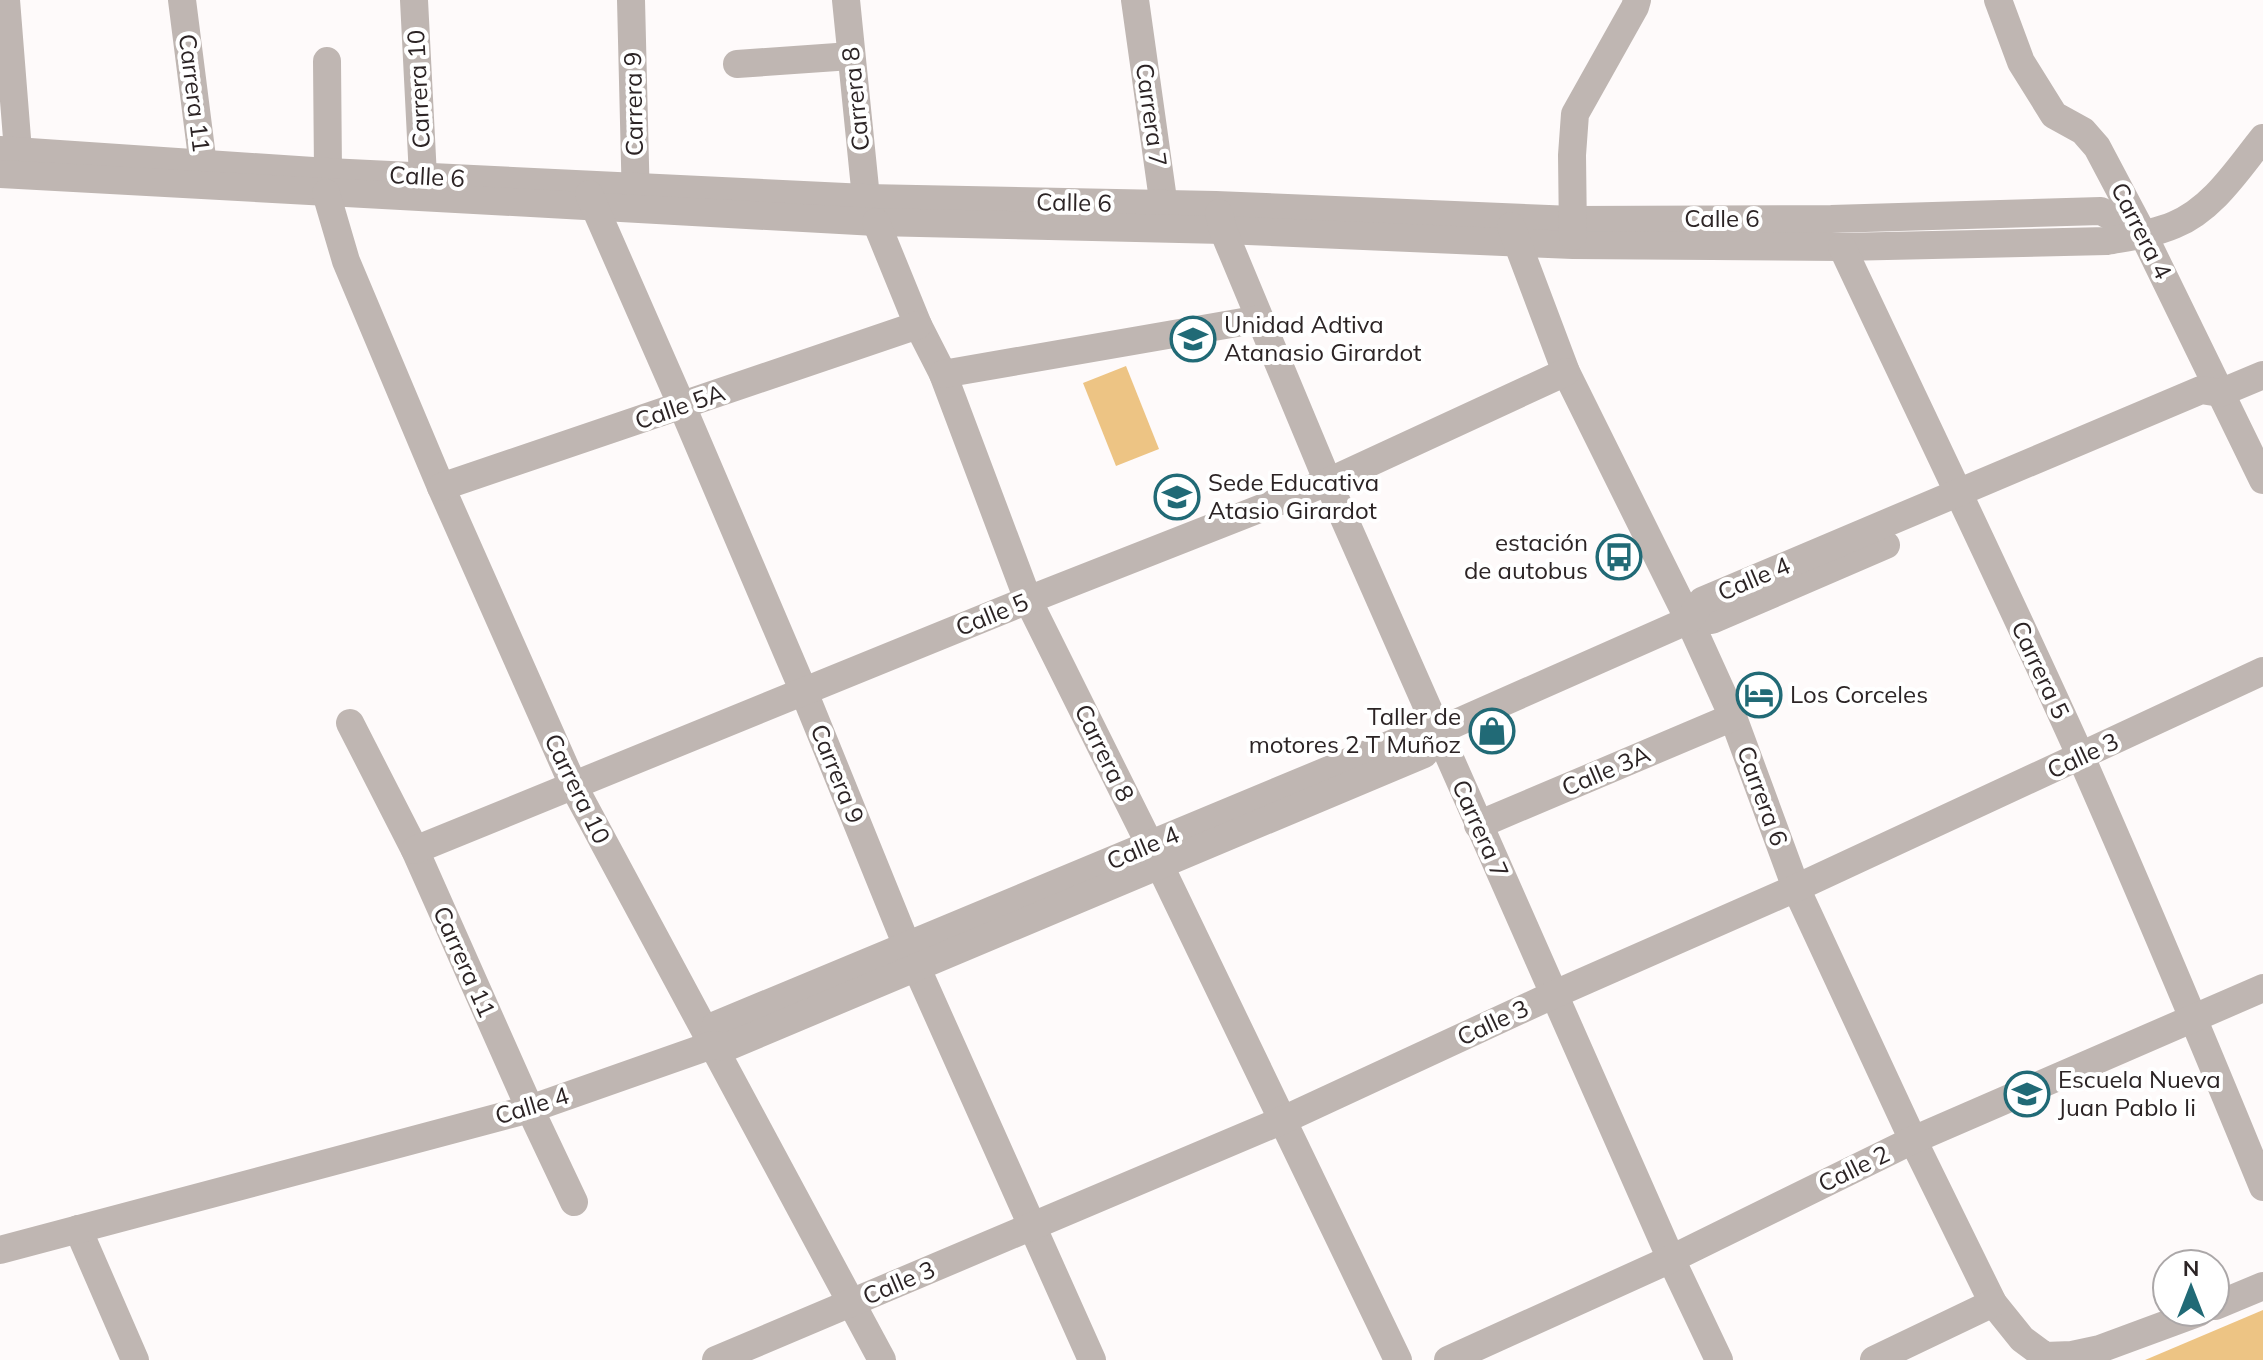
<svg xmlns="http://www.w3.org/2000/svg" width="2263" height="1360" viewBox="0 0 2263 1360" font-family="Mulish,sans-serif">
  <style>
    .green { fill: #edc484 }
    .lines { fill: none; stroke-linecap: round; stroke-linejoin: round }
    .minor { stroke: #bfb6b2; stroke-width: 28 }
    .labels { text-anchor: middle; stroke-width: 8; stroke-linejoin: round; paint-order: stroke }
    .street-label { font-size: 24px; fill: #2c2425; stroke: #fff }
    .poi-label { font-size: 24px; fill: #2c2425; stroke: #fff; text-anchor: start }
  </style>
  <rect width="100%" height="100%" fill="#fefafa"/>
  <!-- green -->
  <g class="green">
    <path d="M1126,366L1159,449L1116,466L1083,383Z"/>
    <path d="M2263,1310V1360H2145Z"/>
  </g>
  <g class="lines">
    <!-- minor -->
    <g class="minor">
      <path d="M6,0L18,151"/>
      <path d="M182,0L205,181"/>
      <path d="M414,0L423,177"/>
      <path d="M631,0L636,204"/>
      <path d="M846,0L866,198"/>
      <path d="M1135,0L1166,221"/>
      <path d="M1998,0L2021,62L2054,115L2083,131L2097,147L2143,234L2263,480"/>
      <path d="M327,61L328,172"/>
      <path d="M737,64L851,56"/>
      <path d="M0,150L328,172L866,198L1216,205L1573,220L1831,219L2101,211L2143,234"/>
      <path d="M0,174L876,222L1223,230L1573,245L1842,247L2107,241C2129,237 2153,234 2174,225C2213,209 2238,169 2263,138"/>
      <path d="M326,193L346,261L441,487L574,787L882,1360"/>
      <path d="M589,194L682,406L804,692L907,946L1092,1360"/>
      <path d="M1219,213L1223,230L1328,482L1671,1259L1719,1360"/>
      <path d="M876,222L918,325L943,374L1028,600L1150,845L1398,1360"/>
      <path d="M1511,226L1566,372L1689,620L1733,717L1796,888L1913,1140L1993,1303L2022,1339L2045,1356L2072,1355L2100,1349L2200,1312"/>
      <path d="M1573,236L1572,155L1575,114L1635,7L1637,0"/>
      <path d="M1842,247C1922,417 2004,586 2081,757C2144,900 2204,1043 2263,1187"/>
      <path d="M943,374L1260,319"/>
      <path d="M441,487L918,325"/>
      <path d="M1689,620H1712L1886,545"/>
      <path d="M350,723L415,850L530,1109L574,1202"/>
      <path d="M1478,825L1733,717"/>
      <path d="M415,850L1028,600L1328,482L1566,372"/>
      <path d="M712,1045L716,1025L1413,735L1438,731L1689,620L1702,601L2201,390L2220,393L2263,375"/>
      <path d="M78,1229L135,1360"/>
      <path d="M0,1250L530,1109L712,1045L727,1047L1424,754L1438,731"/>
      <path d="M2215,1306L2263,1286"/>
      <path d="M716,1360L1283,1120L1555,994L1796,888L2263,671"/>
      <path d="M1448,1360L1671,1259L1913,1140L2263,988"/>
      <path d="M1874,1360L1993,1303"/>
    </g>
  </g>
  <!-- icons -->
  <defs>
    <g id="school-ring" transform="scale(2.3)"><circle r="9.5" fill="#fff" stroke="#216a76" stroke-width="1.5"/><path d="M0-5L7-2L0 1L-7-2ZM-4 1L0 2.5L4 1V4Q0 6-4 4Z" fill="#216a76"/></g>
    <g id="bus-ring" transform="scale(2.3)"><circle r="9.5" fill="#fff" stroke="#216a76" stroke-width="1.5"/><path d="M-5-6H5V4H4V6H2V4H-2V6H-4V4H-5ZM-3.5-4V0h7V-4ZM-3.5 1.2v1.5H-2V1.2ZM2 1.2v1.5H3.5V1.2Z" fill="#216a76"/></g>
    <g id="hotel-ring" transform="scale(2.3)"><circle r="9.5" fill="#fff" stroke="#216a76" stroke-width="1.5"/><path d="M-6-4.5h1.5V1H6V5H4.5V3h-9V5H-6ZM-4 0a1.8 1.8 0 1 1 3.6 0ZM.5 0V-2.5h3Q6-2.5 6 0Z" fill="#216a76"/></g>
    <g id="shop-ring" transform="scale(2.3)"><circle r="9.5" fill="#fff" stroke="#216a76" stroke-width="1.5"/><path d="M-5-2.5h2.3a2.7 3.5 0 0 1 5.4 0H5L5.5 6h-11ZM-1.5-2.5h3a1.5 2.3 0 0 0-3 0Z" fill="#216a76"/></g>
  </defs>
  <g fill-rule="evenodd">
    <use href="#school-ring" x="1193" y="339"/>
    <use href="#school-ring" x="1177" y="497"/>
    <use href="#bus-ring" x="1619" y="557"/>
    <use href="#hotel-ring" x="1759" y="695"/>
    <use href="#shop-ring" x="1492" y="731"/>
    <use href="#school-ring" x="2027" y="1094"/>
  </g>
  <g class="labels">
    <!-- street labels -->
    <g class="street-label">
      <text transform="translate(419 89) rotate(-93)" y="8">Carrera 10</text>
      <text transform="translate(194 93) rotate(83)" y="8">Carrera 11</text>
      <text transform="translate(856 99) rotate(-96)" y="8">Carrera 8</text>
      <text transform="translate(634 104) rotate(-91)" y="8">Carrera 9</text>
      <text transform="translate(1151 115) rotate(82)" y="8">Carrera 7</text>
      <text transform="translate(427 177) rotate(3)" y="8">Calle 6</text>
      <text transform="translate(1074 203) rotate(1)" y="8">Calle 6</text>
      <text x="1722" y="227">Calle 6</text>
      <text transform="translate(2141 231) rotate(63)" y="8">Carrera 4</text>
      <text transform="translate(680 407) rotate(-19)" y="8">Calle 5A</text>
      <text transform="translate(1754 579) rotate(-23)" y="8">Calle 4</text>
      <text transform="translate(992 615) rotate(-22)" y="8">Calle 5</text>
      <text transform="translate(2040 670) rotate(65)" y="8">Carrera 5</text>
      <text transform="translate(1104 753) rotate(64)" y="8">Carrera 8</text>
      <text transform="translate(2083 756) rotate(-25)" y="8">Calle 3</text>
      <text transform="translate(1606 771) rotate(-23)" y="8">Calle 3A</text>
      <text transform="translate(837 774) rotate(68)" y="8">Carrera 9</text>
      <text transform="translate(577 789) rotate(64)" y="8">Carrera 10</text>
      <text transform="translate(1762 796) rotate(70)" y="8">Carrera 6</text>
      <text transform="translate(1480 829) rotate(66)" y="8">Carrera 7</text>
      <text transform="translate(1143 848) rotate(-23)" y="8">Calle 4</text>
      <text transform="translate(464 962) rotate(66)" y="8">Carrera 11</text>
      <text transform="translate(1493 1023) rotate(-25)" y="8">Calle 3</text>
      <text transform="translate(532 1106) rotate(-17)" y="8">Calle 4</text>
      <text transform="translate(1854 1169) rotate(-26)" y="8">Calle 2</text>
      <text transform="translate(899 1283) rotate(-23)" y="8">Calle 3</text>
    </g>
    <!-- poi labels -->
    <g class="poi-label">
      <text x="1224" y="333">Unidad Adtiva<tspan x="1224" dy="28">Atanasio Girardot</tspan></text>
      <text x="1208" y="491">Sede Educativa<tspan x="1208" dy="28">Atasio Girardot</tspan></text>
      <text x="1588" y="551" text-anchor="end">estación<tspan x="1588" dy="28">de autobus</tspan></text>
      <text x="1790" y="703">Los Corceles</text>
      <text x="1461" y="725" text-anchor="end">Taller de<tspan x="1461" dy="28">motores 2 T Muñoz</tspan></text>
      <text x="2058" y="1088">Escuela Nueva<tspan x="2058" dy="28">Juan Pablo Ii</tspan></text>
    </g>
  </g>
  <!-- north arrow -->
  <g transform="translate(2191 1288)"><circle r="38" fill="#ffffff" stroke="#aba7a8" stroke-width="2"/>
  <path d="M0-6L14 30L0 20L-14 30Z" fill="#216a76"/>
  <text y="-12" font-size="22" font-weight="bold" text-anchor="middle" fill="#2c2425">N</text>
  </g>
</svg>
